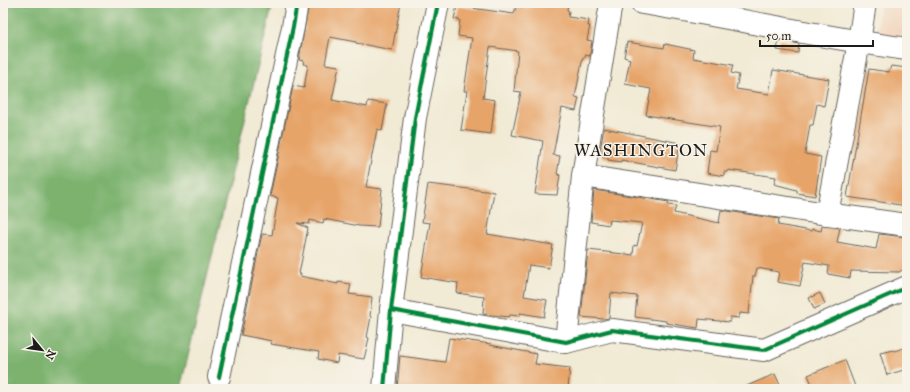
<svg xmlns="http://www.w3.org/2000/svg" width="910" height="392" viewBox="0 0 910 392" font-family="'IM FELL Great Primer',serif">
  <style>
    .built { fill: #f2d5bd }
    .forest { fill: #7cb26e; stroke: #4c6745 }
    .building { fill: #e7a469 }
    .lines { fill: none; stroke-linecap: round; stroke-linejoin: round }
    .minor-casing { stroke: #67645c; stroke-width: 24 }
    .minor { stroke: #fff; stroke-width: 22 }
    .cycleway-casing { stroke: #f7f3e8; stroke-width: 6 }
    .cycleway { stroke: #00873e; stroke-width: 4 }
    .labels { text-anchor: middle; stroke-width: 3; stroke-linejoin: round; paint-order: stroke }
    .quarter-label { font-size: 17px; letter-spacing: 1px; fill: #1c1c1c; stroke: #f7f3e8 }
  </style>
  <rect width="100%" height="100%" fill="#f7f3e8"/>
  <filter id="ink" filterUnits="userSpaceOnUse"><feTurbulence type="fractalNoise" baseFrequency=".025" numOctaves="2"/><feDisplacementMap in="SourceGraphic" scale="8" xChannelSelector="R" yChannelSelector="G"/><feConvolveMatrix kernelMatrix="1 2 1 2 8 2 1 2 1" color-interpolation-filters="sRGB"/></filter>
  <filter id="wash" filterUnits="userSpaceOnUse"><feTurbulence type="fractalNoise" baseFrequency=".012" numOctaves="4" result="noise"/><feDisplacementMap in="SourceGraphic" scale="16" xChannelSelector="R" yChannelSelector="G"/><feGaussianBlur stdDeviation="0.9" result="paint"/><feColorMatrix in="noise" values="0 0 0 0 0 0 0 0 0 0 0 0 0 0 0 0 0 1.4 0 .05"/><feComposite in="paint" operator="in"/></filter>
  <g filter="url(#wash)">
    <rect width="100%" height="100%" fill="#f1ead4"/>
    <!-- built -->
    <path class="built" d="M881,3H907V40L876,35Z"/>
    <!-- forest -->
    <path class="forest" d="M3,3H273L180,389H3Z"/>
    <g id="blocks">
      <!-- building -->
      <g class="building">
        <path d="M309,3H401L392,50L356,43V42L330,37L325,64L339,66L332,100L367,107L368,101L387,104L382,131L377,129L366,187L382,189L378,227L359,226L324,219L323,223L310,220L309,224L297,223L308,228L299,274H301L300,276L338,284V282L351,284L349,294L372,297L370,316L371,317L367,337L369,338L364,359L338,355L337,363L318,359L319,352L271,344L272,341L241,335L262,234L272,235L278,198L270,196L293,86L304,88L308,65L303,64L304,61L299,60Z"/>
        <path d="M531,3H568L567,10L569,11L568,17L589,20L588,26H590L587,40L592,41L590,56L585,55V58L583,57L575,97L579,98L576,111L562,108L553,155L560,156L557,174L560,175L557,195L535,194L543,141L512,135L521,92L514,91L518,51L490,47L483,98L495,100L491,134L461,130L467,91H464L472,38L458,36L460,20L454,19L457,6L514,14L516,6L530,8Z"/>
        <path d="M779,40L799,44L798,53L777,50Z"/>
        <path d="M627,42L664,48L665,44L694,50L693,58L733,65L731,73L739,75L736,89L769,94L773,70L829,79L824,106L817,104L813,125H810L805,154L821,157L815,196L797,193V190L774,184L776,177L728,170V172H724V176L707,173L710,150L716,151L720,127L646,115L651,89L625,84L630,59L624,57Z"/>
        <path d="M891,66L907,68V206L847,197L869,69L889,72Z"/>
        <path d="M604,128L680,143L675,170L621,160V162L608,160V158L602,157L603,150H600Z"/>
        <path d="M428,184L494,192L487,234L553,245L549,268L529,265L524,296L547,300L544,317L520,313V316L510,315L509,317L483,314L484,297L457,293L458,283L421,277L430,223L422,222Z"/>
        <path d="M594,190L669,202L668,205L676,206L674,213L719,223L721,210L779,219L778,225L811,231L812,229L821,231L822,226L840,228L837,242L876,249L879,234L907,237V267L899,272L851,271L850,278L828,274L829,266L805,262L800,286L777,282L779,272L757,268L755,276H753L749,314L740,313L739,318L730,317V322L699,319L698,328L666,323V321L635,317L637,296L611,293L609,318L604,319L581,317L588,250L633,255L634,245L637,246L642,223L610,220L609,225L591,222Z"/>
        <path d="M820,293L825,304L814,309L809,298Z"/>
        <path d="M449,338L491,344L490,345L537,354L535,364L570,368L568,389H397L400,356L445,362Z"/>
        <path d="M907,347V369L887,375L880,353L893,350L894,351Z"/>
        <path d="M845,360L856,389H814L808,375Z"/>
        <path d="M775,374L782,389H740Z"/>
      </g>
    </g>
  </g>
  <g filter="url(#ink)">
    <use href="#blocks" fill-opacity="0" stroke="#67645c" stroke-width="1"/>
    <g class="lines">
      <!-- minor casing -->
      <g class="minor-casing">
        <g id="minor">
          <path d="M642,3C730,17 818,37 907,49"/>
          <path d="M583,176L827,214L907,225"/>
          <path d="M827,214L859,42L865,3"/>
          <path d="M391,310L566,342L612,330L764,350L907,287"/>
          <path d="M566,342L583,176L611,3"/>
          <path d="M219,377L293,27L297,3"/>
          <path d="M384,389L391,310L415,118L438,3"/>
        </g>
      </g>
      <!-- minor -->
      <use href="#minor" class="minor"/>
      <!-- cycleway casing -->
      <g class="cycleway-casing">
        <g id="cycleway">
          <path d="M391,310L566,342L612,330L764,350L907,287"/>
          <path d="M219,377L293,27L297,3"/>
          <path d="M384,389L391,310L415,118L438,3"/>
        </g>
      </g>
      <!-- cycleway -->
      <use href="#cycleway" class="cycleway"/>
    </g>
  </g>
  <g class="labels">
    <!-- quarter labels -->
    <g class="quarter-label">
      <text x="641" y="156">WASHINGTON</text>
    </g>
  </g>
  <!-- margin -->
  <rect width="910" height="392" fill="none" stroke="#f7f3e8" stroke-width="16"/>
  <!-- north arrow -->
  <g transform="translate(42 350) rotate(119)" stroke="#f7f3e8" stroke-width="3" paint-order="stroke">
  <path d="M0-3L7 15L0 10L-7 15Z" fill="#1c1c1c"/>
  <text y="-6" font-size="11" font-weight="bold" text-anchor="middle" fill="#1c1c1c">N</text>
  </g>
  <!-- scale -->
  <path d="M760 40v6h113v-6" fill="none" stroke="#1c1c1c" stroke-width="2"/>
  <text x="766" y="40" font-size="12" fill="#1c1c1c" stroke="#f7f3e8" stroke-width="3" paint-order="stroke">50 m</text>
</svg>
